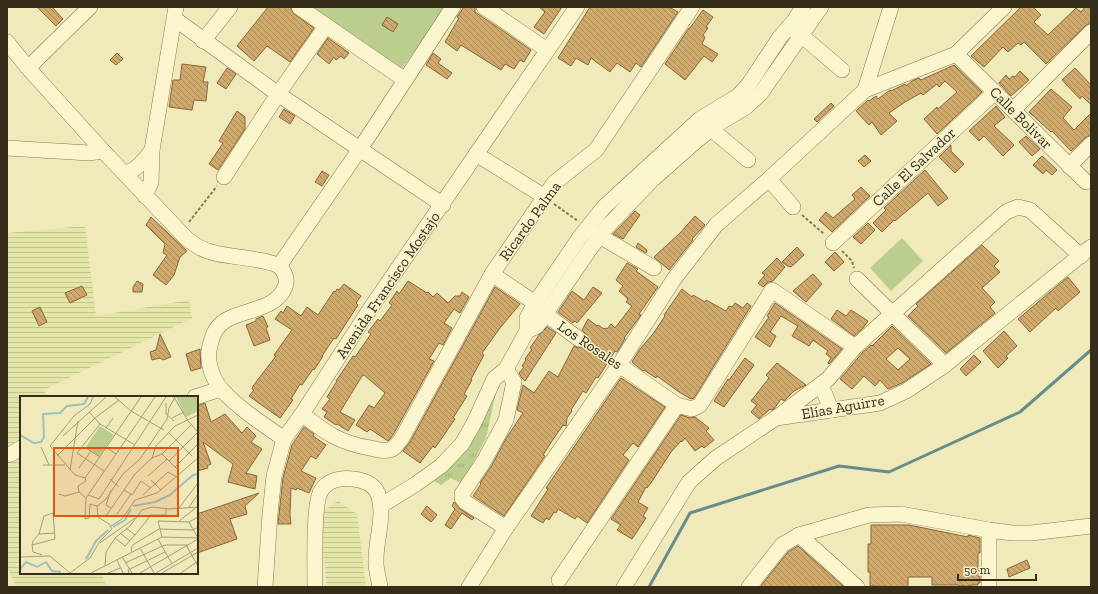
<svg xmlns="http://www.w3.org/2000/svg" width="1098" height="594" viewBox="0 0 1098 594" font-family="'Zilla Slab',serif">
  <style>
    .farmland { fill: url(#farmland-rules) }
    .grass { fill: url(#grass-tufts) }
    .pitch { fill: #bbce8e }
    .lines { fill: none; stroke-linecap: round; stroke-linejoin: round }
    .stream { stroke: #668d8b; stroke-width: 3 }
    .building { fill: url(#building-back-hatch); stroke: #886638; fill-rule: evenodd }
    .minor-casing { stroke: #877854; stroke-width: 16 }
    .path { stroke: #877854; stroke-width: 2; stroke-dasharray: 3 2; stroke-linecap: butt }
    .minor { stroke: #fbf5cd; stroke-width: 15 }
    .labels { text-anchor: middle; stroke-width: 3; stroke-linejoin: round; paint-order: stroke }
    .street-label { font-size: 15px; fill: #352c1a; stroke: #f7f2ca }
    .inset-river { fill: none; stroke: #9fc0bc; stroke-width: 2 }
    .inset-road { fill: none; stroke: #a59e7a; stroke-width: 1 }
    .view { fill: #df570d; fill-opacity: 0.15; stroke: #df570d; stroke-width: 2 }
    .inset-edge { fill: none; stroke: #352c1a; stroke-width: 2 }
  </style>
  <defs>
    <pattern id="farmland-rules" width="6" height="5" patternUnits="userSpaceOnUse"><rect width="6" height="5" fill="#e4e6a7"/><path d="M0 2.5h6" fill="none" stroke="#c4c58f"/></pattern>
    <pattern id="grass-tufts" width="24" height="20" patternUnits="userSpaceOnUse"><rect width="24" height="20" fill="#bbce8e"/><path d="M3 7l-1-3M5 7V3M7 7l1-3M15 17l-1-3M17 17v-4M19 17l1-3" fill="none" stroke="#a1b17a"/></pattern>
    <pattern id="building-back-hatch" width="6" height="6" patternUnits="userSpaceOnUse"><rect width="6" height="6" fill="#d0a96d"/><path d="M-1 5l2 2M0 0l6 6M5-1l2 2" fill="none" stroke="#aa8a59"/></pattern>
  </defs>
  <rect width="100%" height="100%" fill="#f0eaba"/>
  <!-- farmland -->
  <g class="farmland">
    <path d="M85,226L96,316L189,300L192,318L44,390L46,397H21V573H102L105,583L113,587H16L7,566V233Z"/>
    <path d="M338,501L357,514L366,587H327L319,514Z"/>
  </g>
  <!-- grass -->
  <path class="grass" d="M497,388L486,438L462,484L451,478L441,485L434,481L461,446Z"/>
  <!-- pitch -->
  <g class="pitch">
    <path d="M309,7H446L400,71Z"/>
    <path d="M902,238L923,261L891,291L870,268Z"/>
  </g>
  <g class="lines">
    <!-- stream -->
    <path class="stream" d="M649,587L690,513L839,466L889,472L1020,412L1091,350"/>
  </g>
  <!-- building -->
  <g class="building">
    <path d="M37,7H52L63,19L56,26Z"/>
    <path d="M268,7H290L294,14L314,28L290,62L267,46L254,61L237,46Z"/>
    <path d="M464,7H475V12L531,50L524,62L520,60L514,69L505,64L501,70L461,45L457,51L445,42L459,18L457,17Z"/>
    <path d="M539,7H562L544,34L534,27L545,12Z"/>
    <path d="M590,7H669L678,12L641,67L636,63L630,72L617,63L610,72L591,58L588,65L576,58L571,66L558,58Z"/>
    <path d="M1021,7H1033L1041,15L1034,22L1048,35L1076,8L1081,12L1085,7H1091V22L1085,26L1046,64L1024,42L1021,45L1018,43L1008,52L1003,47L984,67L971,56Z"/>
    <path d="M703,10L713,17L706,27L708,28L703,35L705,37L702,44L718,54L712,62L704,56L685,80L665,64L689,28H690Z"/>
    <path d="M387,17L398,24L393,32L382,25Z"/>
    <path d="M328,38L349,53L344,59L341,56L336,60L334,57L329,64L317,54Z"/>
    <path d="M117,53L123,59L116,65L110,60Z"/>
    <path d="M433,53L441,59L438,63L452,73L447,79L426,65Z"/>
    <path d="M182,64L206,67L203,82H208L206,101L194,100L192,110L169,107L173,80H180Z"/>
    <path d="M954,65L982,92L937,134L924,119L937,107L938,109L957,92L945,81L939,87L937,84L923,95L921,93L905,102L889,113L897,121L881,135L872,122L869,125L856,111L868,100L869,101L876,96L878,99L890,90L891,91L905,84L906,86L912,81L919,78L921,80Z"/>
    <path d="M227,68L236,74L226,89L217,83Z"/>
    <path d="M1075,68L1091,85V105L1082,96L1080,99L1062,80Z"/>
    <path d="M1020,71L1029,80L1011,96L999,83L1006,75L1009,79L1013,76L1015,77Z"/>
    <path d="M1051,89L1072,107L1063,118L1074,130L1091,113V135L1085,138L1071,151L1052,131L1051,132L1029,112Z"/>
    <path d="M831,103L834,106L817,122L814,119Z"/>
    <path d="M996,106L1005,117L994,126L1014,145L1003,156L984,136L979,141L969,131Z"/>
    <path d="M284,109L295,116L290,124L279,117Z"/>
    <path d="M237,111L245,117V129L218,170L209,164L223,143L219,141Z"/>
    <path d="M1026,136L1040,149L1032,156L1019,142Z"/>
    <path d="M951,145V151L964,164L955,173L939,157Z"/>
    <path d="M865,155L871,161L864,167L858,161Z"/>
    <path d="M1042,156L1057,170L1052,175L1046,170L1043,174L1033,165Z"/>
    <path d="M925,170L948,198L938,206L928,193L895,221L894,220L882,232L873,223L886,210L884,208Z"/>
    <path d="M322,171L329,175L322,186L315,182Z"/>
    <path d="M861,187L870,196L832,232L819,220L826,212L833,218L855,199L852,195Z"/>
    <path d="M635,211L640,215L623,239L613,234Z"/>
    <path d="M695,216L705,225L692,239L693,240L669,270L654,257L680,233Z"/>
    <path d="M151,217L187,251L180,257L174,275L166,285L153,275L167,255L163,253L165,244L146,225Z"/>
    <path d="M868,223L875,230L861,244L853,237Z"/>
    <path d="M638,243L647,250L646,253L636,247Z"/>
    <path d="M982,245L999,261L994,266L1000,272L982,288L995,302L990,307L995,313L946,353L908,316L918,306L916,304Z"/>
    <path d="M797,247L804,255L791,267L790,266L789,267L782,262Z"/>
    <path d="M835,252L844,262L834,271L825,262Z"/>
    <path d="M777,258L785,267L773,281L768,282L763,287L758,283L765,275L762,273Z"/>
    <path d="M627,263L638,269L636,271L658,287L639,314L641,315L624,338L625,339L617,352L615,351L598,378L596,377L586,393L583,391L571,410L572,411L567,418L566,426L563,425L552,441L543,455L545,456L504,516L473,496L481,484L480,483L492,465L507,437L523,413L517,410L523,385L534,393L549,371L558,377L574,346L578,348L582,347L586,344L588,340L587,336L582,330L588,319L597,326L598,325L604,329L605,328L607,329L611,324L615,328L632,306L626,302L628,299L619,291L623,286L616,280Z"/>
    <path d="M813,274L822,284L806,302L793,291Z"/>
    <path d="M1068,277L1080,292L1058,311L1056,308L1030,332L1018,319Z"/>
    <path d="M137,281L143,284L142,292H133V287Z"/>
    <path d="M408,281L427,293L428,292L433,297L437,293L448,303L455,296H460L462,292L469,297L460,313L454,309L444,323L452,328L443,345L439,343L429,359L434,361L394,433L390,439L388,441L370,429L367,432L356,425L369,405L374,408L385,393L364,375L362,376L340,412L355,420L348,431L337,424L336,425L324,417L327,412L322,409L330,399L327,397L337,381H336L353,356L355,357L371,334L368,332L378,319L380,321L392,305L389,303L397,291L399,294Z"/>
    <path d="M344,284L361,296L356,303L358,305L336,339L334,338L322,356H323L314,370L313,369L302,385L300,384L291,399L293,400L280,418L249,396L254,390L252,389L253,386L276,356L274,355L292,330L275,319L281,311L283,313L287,306L301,316L307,307L318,315L334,291L335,292L337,289L339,290Z"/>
    <path d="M82,286L87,295L70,303L65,293Z"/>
    <path d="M495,287L520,304L500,328L482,353L484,355L471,379L472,380L464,394L467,396L453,418L455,419L435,448L433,446L420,463L403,451L410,442Z"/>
    <path d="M593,287L602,293L577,323L575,321L573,323L558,312L572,291L584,300Z"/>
    <path d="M682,289L692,297L693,295L705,302L706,300L726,311L729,306L732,307L735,303L743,308L747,303L751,306L694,398L691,399L679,392L657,376L656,378L644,370L643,371L632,362L640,349L653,334L665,316L664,315Z"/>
    <path d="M775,303L842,349L829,364L828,363L831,358L826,354L828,351L813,340L809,346L792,336L798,326L781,316L770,332L776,336L770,347L755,337L769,317L767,316Z"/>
    <path d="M40,307L47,322L39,326L32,311Z"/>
    <path d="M837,310L846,316L851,310L868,321L863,328L854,336L831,319Z"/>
    <path d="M263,316L268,327L266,328L270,340L254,346L246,325L256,321V319Z"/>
    <path d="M892,326L931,364L902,383L888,389L880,380L875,386L864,376L852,389L840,379L863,352L871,345L872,346ZM898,348L910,359L898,370L886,359Z"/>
    <path d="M547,327L556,333L525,381L522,378L519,373L524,367L522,366L526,360L525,359L532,349L530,348L539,335Z"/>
    <path d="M1004,331L1017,346L1006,356L1008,358L998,368L983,351Z"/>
    <path d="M160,334L171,357L163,360L160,358L152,360L150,352L156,350Z"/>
    <path d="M200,349L201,368L191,371L186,354Z"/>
    <path d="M974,355L981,362L966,376L960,369Z"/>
    <path d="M745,358L754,365L724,407L714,401L728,379L729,380Z"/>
    <path d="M777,363L806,385L794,391L784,401L781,399L774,409L771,410L770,409L759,419L751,412L757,405L751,401L769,378L766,375Z"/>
    <path d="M621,378L665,407L638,447L633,443L623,455L629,460L587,523L577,516L575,519L558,509L556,513L554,512L549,520L546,518L543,523L531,516L548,489L546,488Z"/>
    <path d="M205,403L211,422L225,414L242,433L247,427L256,436L251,442L262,449L246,473L257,476L255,489L228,482L233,464L203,442L211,464L207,466L208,468L197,471V406Z"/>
    <path d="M681,415L690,418L695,417L709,428L706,431L714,440L704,448L702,446L695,451L685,438L682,442L681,441L671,452L651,483L647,488L646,487L638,502L648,508L643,516L646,518L632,539L617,530L621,525L611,519Z"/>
    <path d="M304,427L314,434L313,436L326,445L316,459L311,456L301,471L316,478L309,493L297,488L296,490L291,488L290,515L291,524H278L283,478L292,445Z"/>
    <path d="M259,493L245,506L247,514L230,519L237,539L197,553V514Z"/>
    <path d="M454,502L460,509L474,518L472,520L462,513L451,529L445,525L455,509L452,506Z"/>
    <path d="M427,506L437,515L431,522L421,514Z"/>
    <path d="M871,525H909L968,537V535L980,538V553H978V570H980V583H978V585H971V586H959V585H932V577H908V587L870,586V572H868V544H871Z"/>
    <path d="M798,546L844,587H760L788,552Z"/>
    <path d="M1027,560L1030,568L1009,577L1007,569Z"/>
  </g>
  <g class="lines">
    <!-- minor casing -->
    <g class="minor-casing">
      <g id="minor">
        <path d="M299,7L405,80"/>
        <path d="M484,7L547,50"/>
        <path d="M175,19L278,94L443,205"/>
        <path d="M793,30L801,35L842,70"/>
        <path d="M203,41L230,7"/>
        <path d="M7,42L28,68L103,151L186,238C195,245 203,251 215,253C228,257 272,259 280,267C285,272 288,281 285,287C276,310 245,309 226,320C214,328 212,337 209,350C207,364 213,380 222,390C239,409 263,424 284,439"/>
        <path d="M956,54L1086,182"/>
        <path d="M28,68L90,7"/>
        <path d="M865,90L891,7"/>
        <path d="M1013,110L1091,32"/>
        <path d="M704,123L748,160"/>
        <path d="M7,148L89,153L103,151"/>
        <path d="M476,154L545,197"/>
        <path d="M1069,166L1091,144"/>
        <path d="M126,174C138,168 144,161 152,150"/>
        <path d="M224,177L278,94L326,26"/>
        <path d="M769,179L793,207"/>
        <path d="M145,196L151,182L152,150L176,7"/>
        <path d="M591,231L654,268"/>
        <path d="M833,243L995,92"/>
        <path d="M279,266L360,149L453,7"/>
        <path d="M492,274L535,303L545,314L579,339"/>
        <path d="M857,279L945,365"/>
        <path d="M527,331V318L535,303L580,237L604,207L700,119L738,96L749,84L780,37L794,21L803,7"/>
        <path d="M619,365L677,405L692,409L700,405L772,290L855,347"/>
        <path d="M506,369L514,382L506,420L484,461L462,494V498L465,502L506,528"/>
        <path d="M821,384L831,410"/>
        <path d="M195,397L221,389"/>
        <path d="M302,414C326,433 340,443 370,448C376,449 383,452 389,450C395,449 398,443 402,438L492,274L554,183L596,150L692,7"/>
        <path d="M776,418L828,379L855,347L1006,212L1018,207L1030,210L1081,256"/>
        <path d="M7,455L11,454L21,448"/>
        <path d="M382,505L416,484L441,466L462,444L474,423L494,379L506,369L527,331L537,326L592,246L607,227L652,180L695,142L716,125L746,107L761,93L821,7"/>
        <path d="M799,535L857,587"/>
        <path d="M559,580L677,405"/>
        <path d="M265,587L270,514L274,476L284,439L302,414L368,312L577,7"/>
        <path d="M315,587C315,569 313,503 321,491C327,480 342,477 353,479C363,480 374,484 378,494C386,515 375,541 376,563C376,571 379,579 380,587"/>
        <path d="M469,587L506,528L619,365L674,279L716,225L769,179L865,90L956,54L1004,7"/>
        <path d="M624,587L689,482L716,458L776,418L880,403L906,391L945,365L1091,247"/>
        <path d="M749,587L782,545L799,535L869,515L901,514L989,530L1012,533H1031L1091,526"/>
        <path d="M989,587V530"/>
      </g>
    </g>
    <!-- path -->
    <g class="path">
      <path d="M554,204L578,221"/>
      <path d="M802,215L824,234"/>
      <path d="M189,222L217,186"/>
      <path d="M842,251L852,261L854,268"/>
      <path d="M589,345L608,358"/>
    </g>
    <!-- minor -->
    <use href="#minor" class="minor"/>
  </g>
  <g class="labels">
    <!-- street labels -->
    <g class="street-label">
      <text transform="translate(1021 118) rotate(45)" y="5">Calle Bolivar</text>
      <text transform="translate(914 167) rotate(-43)" y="5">Calle El Salvador</text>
      <text transform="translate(530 221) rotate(-54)" y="5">Ricardo Palma</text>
      <text transform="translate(388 285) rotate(-56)" y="5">Avenida Francisco Mostajo</text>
      <text transform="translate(590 345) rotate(34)" y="5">Los Rosales</text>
      <text transform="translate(843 407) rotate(-10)" y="5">Elías Aguirre</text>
    </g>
  </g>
  <!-- overview -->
  <g transform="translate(20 396)">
    <rect width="178" height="178" fill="#f0eaba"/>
    <path d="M156,1H178V15L166,21ZM80,30L94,39L79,60L66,51Z" fill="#bbce8e"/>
    <path class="inset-river" d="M0,39L14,47L21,46L24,41L23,18L40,17L47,10L64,8L68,1M113,110L135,106L150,99L173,79L178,78M93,131L105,124L111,113M66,163L76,145L88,134M0,173L6,166L17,171L26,166L32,175L41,176"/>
    <path class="inset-road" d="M95,1L111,15L144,34M154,1L168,25L178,36M146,7V18L154,25M69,16L80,28L115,49M152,22L164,16M86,32L93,22M149,37L172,60M43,40L86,1M21,51L29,69M86,51L96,58M66,52L80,61M57,57L80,28M57,57L84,75M142,58L157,73M37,60L75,22L99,4M132,62L136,50L155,30L178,19M149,65L178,36M23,69H45M155,71L178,48M59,72L71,55M50,74L58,25M128,80L147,63M65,82L55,79L30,50L54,20L70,8L73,1M90,83L99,91M131,84L141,94M91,94L86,109L91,112M104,94L112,99L121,85L131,92M39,98L45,100L59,96M68,99L79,103L146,1M123,99L148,76L157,81M66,102L59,96L58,90L66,85L65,82L121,1M77,110L70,108L69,122L65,123L66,102L135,1M77,110L86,103L103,78L120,63L147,23L149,12L155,1M169,111L178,98M159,112L178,87M97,118L111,98M86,120L115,78L132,62L142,58L171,29M159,125L177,111M169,126L178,142M91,130L102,123L115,104L137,97L178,62M106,132L115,139L131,119H146V112M100,137L110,145M19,138L35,137M142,141L138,125L169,126L178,121M95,142L105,150L115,139M138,143L152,168M80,147L115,122M12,149L35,143L33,117L24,120L19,138L13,145L12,149L13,156L22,159M166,149L178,170M120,152L134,177M112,156L111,152L114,148L139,133L173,134L178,131M0,161L30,160L50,177M102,161L112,177M97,164L103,177M105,167L145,149H168M85,170L86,156L95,142L110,130L122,114L132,111L149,113L178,111M50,177L70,162L80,145L92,133L89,128L78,121L77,110M71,177L142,141L178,142M88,177L100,172M109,177L108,174L145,156M120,177L178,143M136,177L178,152M142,177L178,156M161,177L178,165"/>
    <path class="view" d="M34,52H158V120H34Z"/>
    <rect width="178" height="178" class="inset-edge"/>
  </g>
  <!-- border -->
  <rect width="1098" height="594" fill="none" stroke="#352c1a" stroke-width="16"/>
  <!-- scale -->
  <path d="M958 574v6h78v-6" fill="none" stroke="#352c1a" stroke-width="2"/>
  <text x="964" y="574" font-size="12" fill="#352c1a" stroke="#f7f2ca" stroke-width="3" paint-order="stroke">50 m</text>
</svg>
